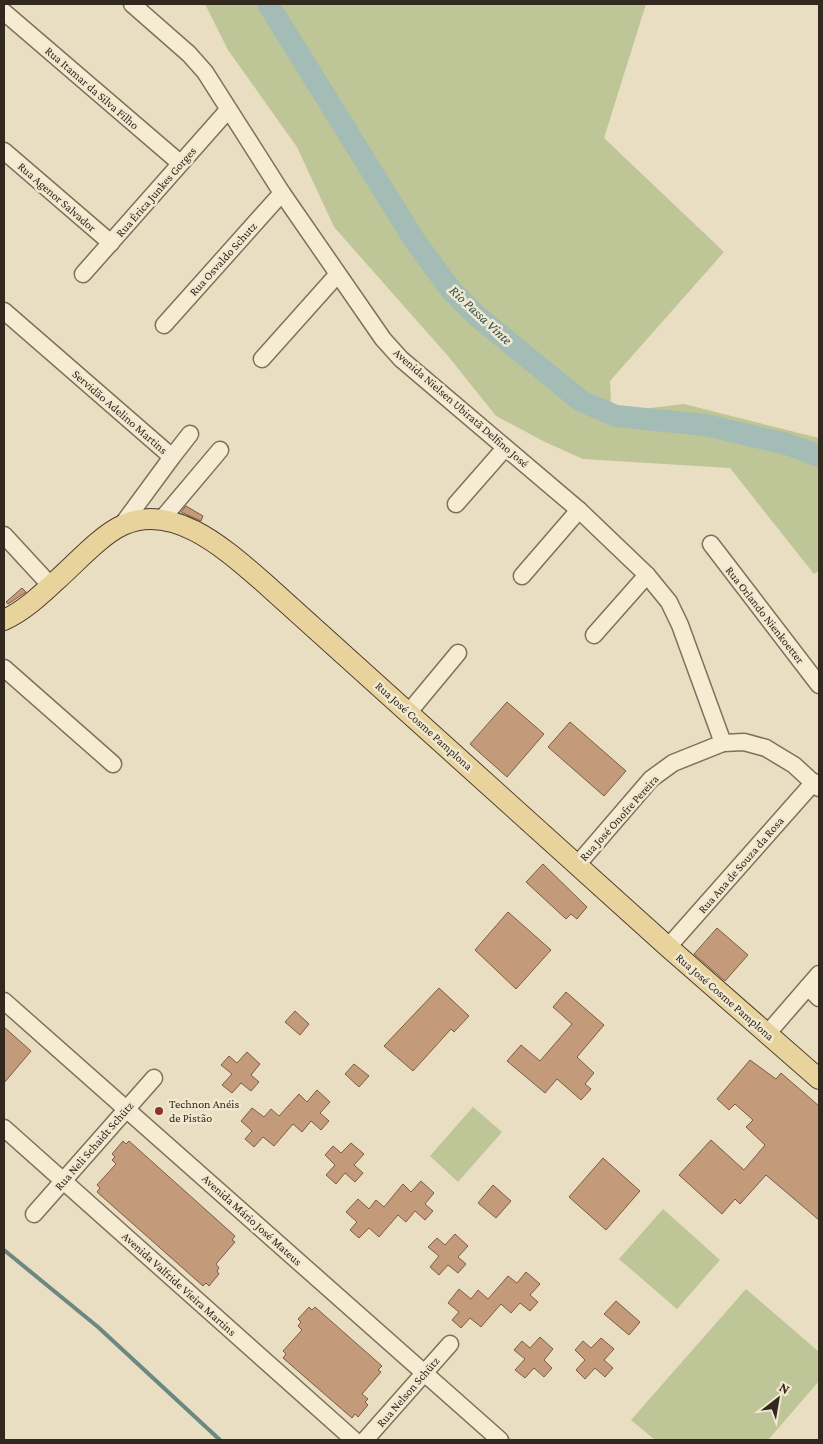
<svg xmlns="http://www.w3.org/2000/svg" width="823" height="1444" viewBox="0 0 823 1444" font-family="'Crimson Pro',serif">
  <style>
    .green { fill: #bec597 }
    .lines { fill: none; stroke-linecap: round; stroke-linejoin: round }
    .stream { stroke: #6c8882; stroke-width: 4 }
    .river { stroke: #a3bcb5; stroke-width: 22 }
    .building { fill: #c39b7b; stroke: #7d5c43 }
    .minor-casing { stroke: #80705b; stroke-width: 19 }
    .major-casing { stroke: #4e3e2f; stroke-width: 22 }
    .minor { stroke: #f5ecd3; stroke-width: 16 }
    .major { stroke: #e9d39c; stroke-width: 20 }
    .poi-dot { fill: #893331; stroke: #f1e8d0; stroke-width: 2 }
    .labels { text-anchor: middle; stroke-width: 5; stroke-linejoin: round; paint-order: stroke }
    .street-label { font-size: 12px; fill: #32281d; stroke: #f1e8d0 }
    .poi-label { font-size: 12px; fill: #32281d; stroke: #f1e8d0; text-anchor: start }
    .water-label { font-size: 14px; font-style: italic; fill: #2e504f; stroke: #f1e8d0 }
  </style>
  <rect width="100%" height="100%" fill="#e9dec1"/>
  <!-- green -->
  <g class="green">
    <path d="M205,4H646L604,138L724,252L610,381L611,402L625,411L684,404L819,438V571L814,574L730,468L583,459L545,442L496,416L448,356L334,227L297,147L228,50Z"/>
    <path d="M473,1107L502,1132L458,1182L430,1156Z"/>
    <path d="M663,1209L720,1260L677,1309L619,1259Z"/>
    <path d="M746,1289L819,1352V1381L768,1440H655L631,1420Z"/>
  </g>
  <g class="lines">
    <!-- stream -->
    <path class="stream" d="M4,1250L98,1327L220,1440"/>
    <!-- river -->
    <path class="river" d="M268,4L415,241L451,290L477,316L581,401L616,416L705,425L787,444L819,456"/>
  </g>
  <!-- building -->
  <g class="building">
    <path d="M186,506L203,516L201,521L181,512Z"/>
    <path d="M22,588L26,592L8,604L6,602Z"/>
    <path d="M507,702L544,734L507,777L470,744Z"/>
    <path d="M570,722L626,771L604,796L548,747Z"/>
    <path d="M543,864L587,907L577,919L571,914L566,919L526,882Z"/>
    <path d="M508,912L551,950L516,989L475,950Z"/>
    <path d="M717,928L748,955L725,981L694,954Z"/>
    <path d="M439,988L469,1016L454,1032L451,1029L413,1071L384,1046Z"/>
    <path d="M566,992L604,1025L577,1057L594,1073L585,1084L591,1089L581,1100L557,1079L545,1093L507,1061L521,1045L540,1061L572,1024L553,1007Z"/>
    <path d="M295,1011L309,1024L300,1035L285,1022Z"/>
    <path d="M4,1027L31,1051L4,1083Z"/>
    <path d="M247,1052L260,1064L251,1075L259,1082L251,1091L241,1083L232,1093L222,1085L232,1074L221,1065L229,1056L237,1063Z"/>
    <path d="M750,1060L776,1079L781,1073L819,1106V1220L766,1175L740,1204L735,1199L722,1214L679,1175L711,1140L744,1170L765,1145L746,1127L753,1120L735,1104L729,1110L717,1099Z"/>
    <path d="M354,1064L369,1076L359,1087L345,1074Z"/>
    <path d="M317,1090L330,1102L320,1113L329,1121L321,1130L311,1121L302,1132L293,1124L274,1146L263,1137L254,1147L245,1139L252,1131L241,1121L252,1108L264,1117L271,1109L279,1116L299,1094L307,1102Z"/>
    <path d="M123,1141L126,1144L129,1141L235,1236L232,1240L235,1242L216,1264L219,1268L217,1271L219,1274L209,1286L206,1283L203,1286L97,1192L100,1188L97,1185L116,1164L112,1160L115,1157L112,1154Z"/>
    <path d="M351,1143L364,1154L354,1165L363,1173L355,1182L345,1173L336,1184L326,1175L335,1165L325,1155L333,1146L341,1153Z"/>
    <path d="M603,1158L640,1191L606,1230L569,1197Z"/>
    <path d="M421,1181L434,1193L425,1204L433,1211L425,1220L415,1211L406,1222L398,1215L379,1237L369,1228L359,1238L350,1230L357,1222L346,1212L358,1199L369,1209L376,1200L384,1207L403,1184L411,1192Z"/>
    <path d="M493,1185L511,1201L496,1218L478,1203Z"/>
    <path d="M455,1234L468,1246L458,1257L466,1264L458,1273L448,1265L439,1275L430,1267L439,1256L428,1247L437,1238L445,1245Z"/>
    <path d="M526,1272L540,1284L530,1295L538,1302L530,1311L520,1303L511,1313L501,1304L481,1327L470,1318L461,1328L452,1320L459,1312L448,1303L459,1289L471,1299L478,1290L488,1299L508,1276L517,1283Z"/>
    <path d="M616,1301L640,1322L629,1335L604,1314Z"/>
    <path d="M309,1307L312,1310L315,1307L382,1366L378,1370L381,1372L362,1394L368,1399L365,1402L368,1405L358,1417L355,1414L352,1418L283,1358L286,1354L283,1351L302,1330L298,1326L301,1322L298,1319Z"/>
    <path d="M540,1337L553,1349L544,1360L552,1368L544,1377L534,1368L525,1378L515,1370L525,1359L514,1350L522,1341L530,1348Z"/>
    <path d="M601,1338L614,1349L604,1360L613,1368L605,1377L595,1368L585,1379L576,1370L585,1360L575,1350L583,1341L591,1348Z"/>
  </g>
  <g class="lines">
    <!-- minor casing -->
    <g class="minor-casing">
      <g id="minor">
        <path d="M132,4L189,54L205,72L282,193L383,339L401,359L579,510L647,575L669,602L680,625L723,743"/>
        <path d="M4,12L180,163"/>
        <path d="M4,151L111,243"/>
        <path d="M83,274L228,110"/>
        <path d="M4,311L172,457L122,525"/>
        <path d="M164,325L282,193"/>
        <path d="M262,359L337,275"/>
        <path d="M172,457L190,434"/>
        <path d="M456,504L505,448"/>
        <path d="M161,520L220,450"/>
        <path d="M4,535L51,586"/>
        <path d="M711,544L819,685"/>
        <path d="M522,576L579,510"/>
        <path d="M594,635L647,575"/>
        <path d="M4,668L113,764"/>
        <path d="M409,712L458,653"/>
        <path d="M577,865L651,779L673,763L723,743L744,742L766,748L794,765L819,788"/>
        <path d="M668,947L814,782"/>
        <path d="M808,987L819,998"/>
        <path d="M4,1001L500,1440"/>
        <path d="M767,1034L819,974"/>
        <path d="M4,1128L354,1440"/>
        <path d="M34,1214L154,1078"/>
        <path d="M365,1440L450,1344"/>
      </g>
    </g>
    <!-- major casing -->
    <g class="major-casing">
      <path id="major" d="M4,620C24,611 42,594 58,579C77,562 101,535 123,525C173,502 225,549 261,580L668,947L819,1079"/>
    </g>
    <!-- minor -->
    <use href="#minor" class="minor"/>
    <!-- major -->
    <use href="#major" class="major"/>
  </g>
  <!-- markers -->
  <circle class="poi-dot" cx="159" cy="1111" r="5"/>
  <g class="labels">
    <!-- street labels -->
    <g class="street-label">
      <text transform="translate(92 88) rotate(41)" y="4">Rua Itamar da Silva Filho</text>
      <text transform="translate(156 192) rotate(-49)" y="4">Rua Érica Junkes Gorges</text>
      <text transform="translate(57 197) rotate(41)" y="4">Rua Agenor Salvador</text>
      <text transform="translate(223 259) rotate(-48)" y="4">Rua Osvaldo Schutz</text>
      <text transform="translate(461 408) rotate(41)" y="4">Avenida Nielsen Ubiratã Delfino José</text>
      <text transform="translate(120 412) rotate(41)" y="4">Servidão Adelino Martins</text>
      <text transform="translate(765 615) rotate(52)" y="4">Rua Orlando Nienkoetter</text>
      <text transform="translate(424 726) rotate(42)" y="4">Rua José Cosme Pamplona</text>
      <text transform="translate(619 818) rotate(-48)" y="4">Rua José Onofre Pereira</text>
      <text transform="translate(741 865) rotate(-49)" y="4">Rua Ana de Souza da Rosa</text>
      <text transform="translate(725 997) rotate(41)" y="4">Rua José Cosme Pamplona</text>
      <text transform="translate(94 1146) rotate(-49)" y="4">Rua Neli Schaidt Schütz</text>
      <text transform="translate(252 1220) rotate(42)" y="4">Avenida Mário José Mateus</text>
      <text transform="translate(179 1284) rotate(42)" y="4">Avenida Valfride Vieira Martins</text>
      <text transform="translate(408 1392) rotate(-49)" y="4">Rua Nelson Schütz</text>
    </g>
    <!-- poi labels -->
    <g class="poi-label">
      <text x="169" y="1108">Technon Anéis<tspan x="169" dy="14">de Pistão</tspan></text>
    </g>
    <!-- water labels -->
    <g class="water-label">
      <text transform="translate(481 315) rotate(43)" y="5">Rio Passa Vinte</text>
    </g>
  </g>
  <!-- border -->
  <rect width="823" height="1444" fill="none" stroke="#32281d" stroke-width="10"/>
  <!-- north arrow -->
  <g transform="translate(778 1399) rotate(31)" stroke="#f1e8d0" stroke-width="4" paint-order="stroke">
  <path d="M0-4L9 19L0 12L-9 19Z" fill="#32281d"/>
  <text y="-8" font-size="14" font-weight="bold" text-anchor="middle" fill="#32281d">N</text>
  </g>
</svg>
